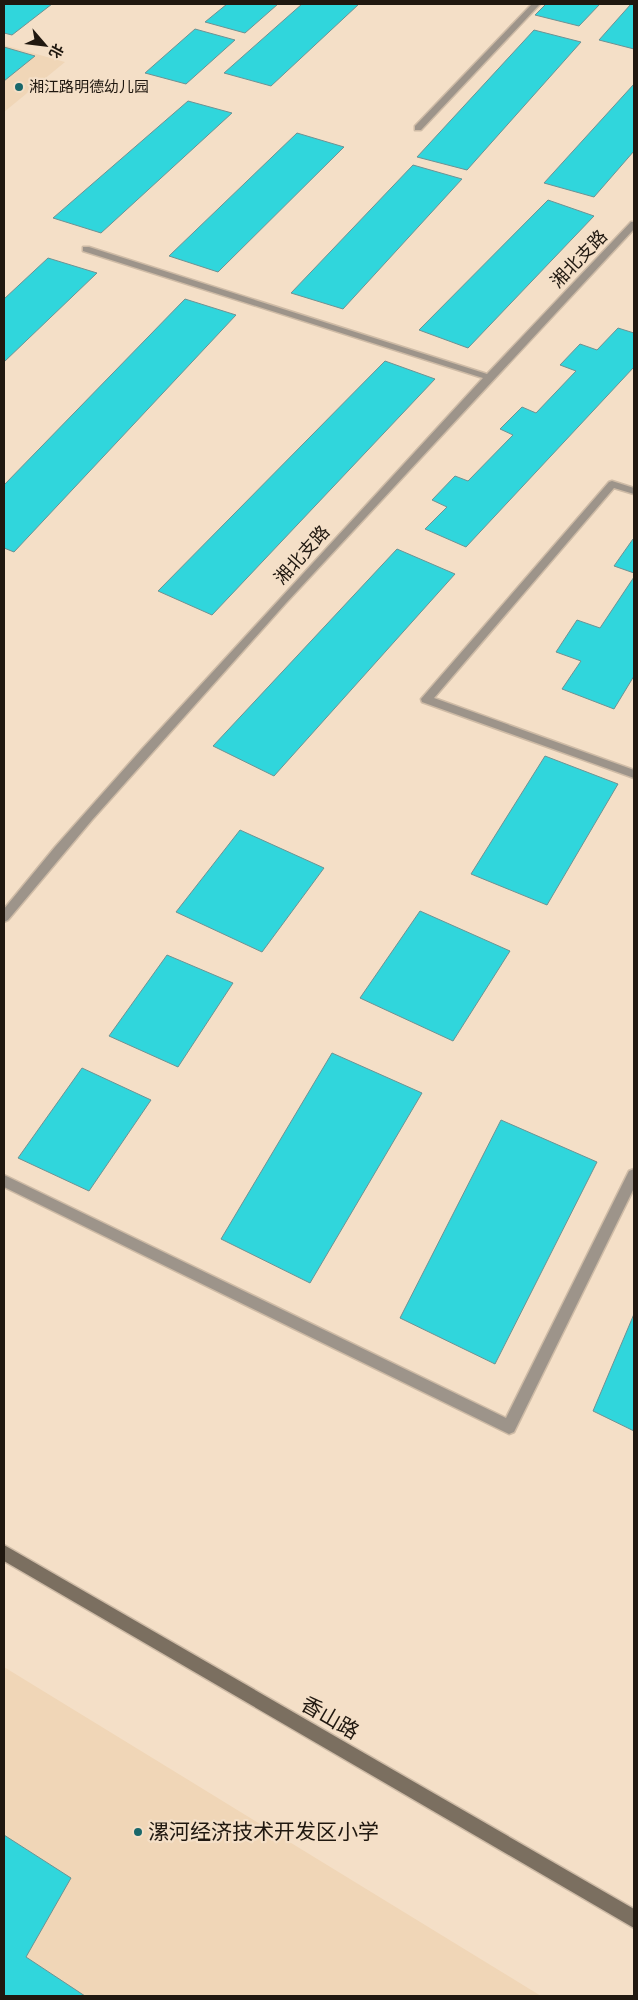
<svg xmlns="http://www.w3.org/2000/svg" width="638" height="2000" viewBox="0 0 638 2000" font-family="Literata,'Noto Sans SC',serif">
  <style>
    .built { fill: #f0d6b7 }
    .building { fill: #30d6dc; stroke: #6e9293 }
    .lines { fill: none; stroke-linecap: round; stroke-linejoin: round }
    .street-casing { stroke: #cebba6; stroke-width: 3 }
    .secondary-casing { stroke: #cebba6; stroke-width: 3 }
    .street { fill: #9d948a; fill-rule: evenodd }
    .secondary { fill: #7b6f60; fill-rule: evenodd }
    .poi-dot { fill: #19676a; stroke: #f4dfc7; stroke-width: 2 }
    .labels { text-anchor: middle; stroke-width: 4.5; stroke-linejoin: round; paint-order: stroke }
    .far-poi-label { font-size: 15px; fill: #201810; stroke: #f4dfc7; text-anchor: start }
    .street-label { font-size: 18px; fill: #201810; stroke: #f4dfc7 }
    .near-street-label { font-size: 21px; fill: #201810; stroke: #f4dfc7 }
    .near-poi-label { font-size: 21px; fill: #201810; stroke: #f4dfc7; text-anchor: start }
  </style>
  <rect width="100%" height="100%" fill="#f4dfc7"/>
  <!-- built -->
  <g class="built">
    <path d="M4,45L65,62L4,112Z"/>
    <path d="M4,1667L541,1996H4Z"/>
  </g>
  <!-- building -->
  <g class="building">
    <path d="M4,4H52L12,35L4,33Z"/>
    <path d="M227,4H278L245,33L205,22Z"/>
    <path d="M302,4H359L271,86L224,73Z"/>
    <path d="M546,4H600L579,26L535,15Z"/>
    <path d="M631,4H634V49L599,40Z"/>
    <path d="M195,29L235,40L186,84L145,73Z"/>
    <path d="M534,30L581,42L467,170L417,157Z"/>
    <path d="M4,47L35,56L4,81Z"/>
    <path d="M634,84V151L594,197L544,183Z"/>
    <path d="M188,101L232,113L101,233L53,218Z"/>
    <path d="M297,133L344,147L218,272L169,256Z"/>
    <path d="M413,165L462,179L343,309L291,293Z"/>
    <path d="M548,200L594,216L468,348L419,330Z"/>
    <path d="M48,258L97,273L4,362V299Z"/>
    <path d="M185,299L236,315L14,552L4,548V485Z"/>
    <path d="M618,328L634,333V367L466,547L425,529L447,507L432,500L455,476L468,481L513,435L500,429L522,407L536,413L576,371L560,365L580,344L597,350Z"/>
    <path d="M385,361L435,379L212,615L158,591Z"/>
    <path d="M633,539H634V573L614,566Z"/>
    <path d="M397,549L455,574L274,776L213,746Z"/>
    <path d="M634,577V676L614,709L562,689L581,661L556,652L577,620L600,628Z"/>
    <path d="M545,756L618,784L547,905L471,874Z"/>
    <path d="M240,830L324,868L262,952L176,912Z"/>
    <path d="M420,911L510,951L453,1041L360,998Z"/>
    <path d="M167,955L233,983L178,1067L109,1036Z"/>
    <path d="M332,1053L422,1093L310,1283L221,1239Z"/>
    <path d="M82,1068L151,1100L89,1191L18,1158Z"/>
    <path d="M501,1120L597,1162L495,1364L400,1318Z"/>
    <path d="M634,1314V1431L593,1411Z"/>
    <path d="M4,1835L71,1878L26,1957L85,1996H4Z"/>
  </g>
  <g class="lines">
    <!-- street casing -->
    <g class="street-casing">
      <g id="street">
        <path d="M532,4H540L421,130H415V126Z"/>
        <path d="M631,222H634V229L286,603L92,820L8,920L4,922V909L55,847L142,749L483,378L83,251V247H89L487,374Z"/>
        <path d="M612,481L634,488V494L614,488L434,698L634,770V778L422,702L421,699L609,482Z"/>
        <path d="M634,1169V1188L514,1432L509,1434L4,1187V1175L506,1418L629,1171Z"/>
      </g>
    </g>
    <!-- secondary casing -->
    <g class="secondary-casing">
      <path id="secondary" d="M4,1545L634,1909V1928L4,1561Z"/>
    </g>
    <!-- street -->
    <use href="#street" class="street"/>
    <!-- secondary -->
    <use href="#secondary" class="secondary"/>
  </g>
  <!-- markers -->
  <g class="poi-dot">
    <circle cx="19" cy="87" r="5"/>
    <circle cx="138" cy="1832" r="5"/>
  </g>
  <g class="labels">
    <!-- far-poi labels -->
    <g class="far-poi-label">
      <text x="29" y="92">湘江路明德幼儿园</text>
    </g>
    <!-- street labels -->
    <g class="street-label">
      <text transform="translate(579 259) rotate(-46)" y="6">湘北支路</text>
      <text transform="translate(302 555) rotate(-48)" y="6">湘北支路</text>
    </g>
    <!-- near-street labels -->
    <g class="near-street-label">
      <text transform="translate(330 1718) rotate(30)" y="7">香山路</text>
    </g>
    <!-- near-poi labels -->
    <g class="near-poi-label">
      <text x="148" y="1839">漯河经济技术开发区小学</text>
    </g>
  </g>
  <!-- border -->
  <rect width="638" height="2000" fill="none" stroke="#201810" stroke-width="10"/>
  <!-- north arrow -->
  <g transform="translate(45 45) rotate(118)" stroke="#f4dfc7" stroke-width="4" paint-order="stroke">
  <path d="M0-4L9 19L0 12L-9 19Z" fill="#201810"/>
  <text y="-8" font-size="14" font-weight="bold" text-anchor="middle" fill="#201810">北</text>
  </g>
</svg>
